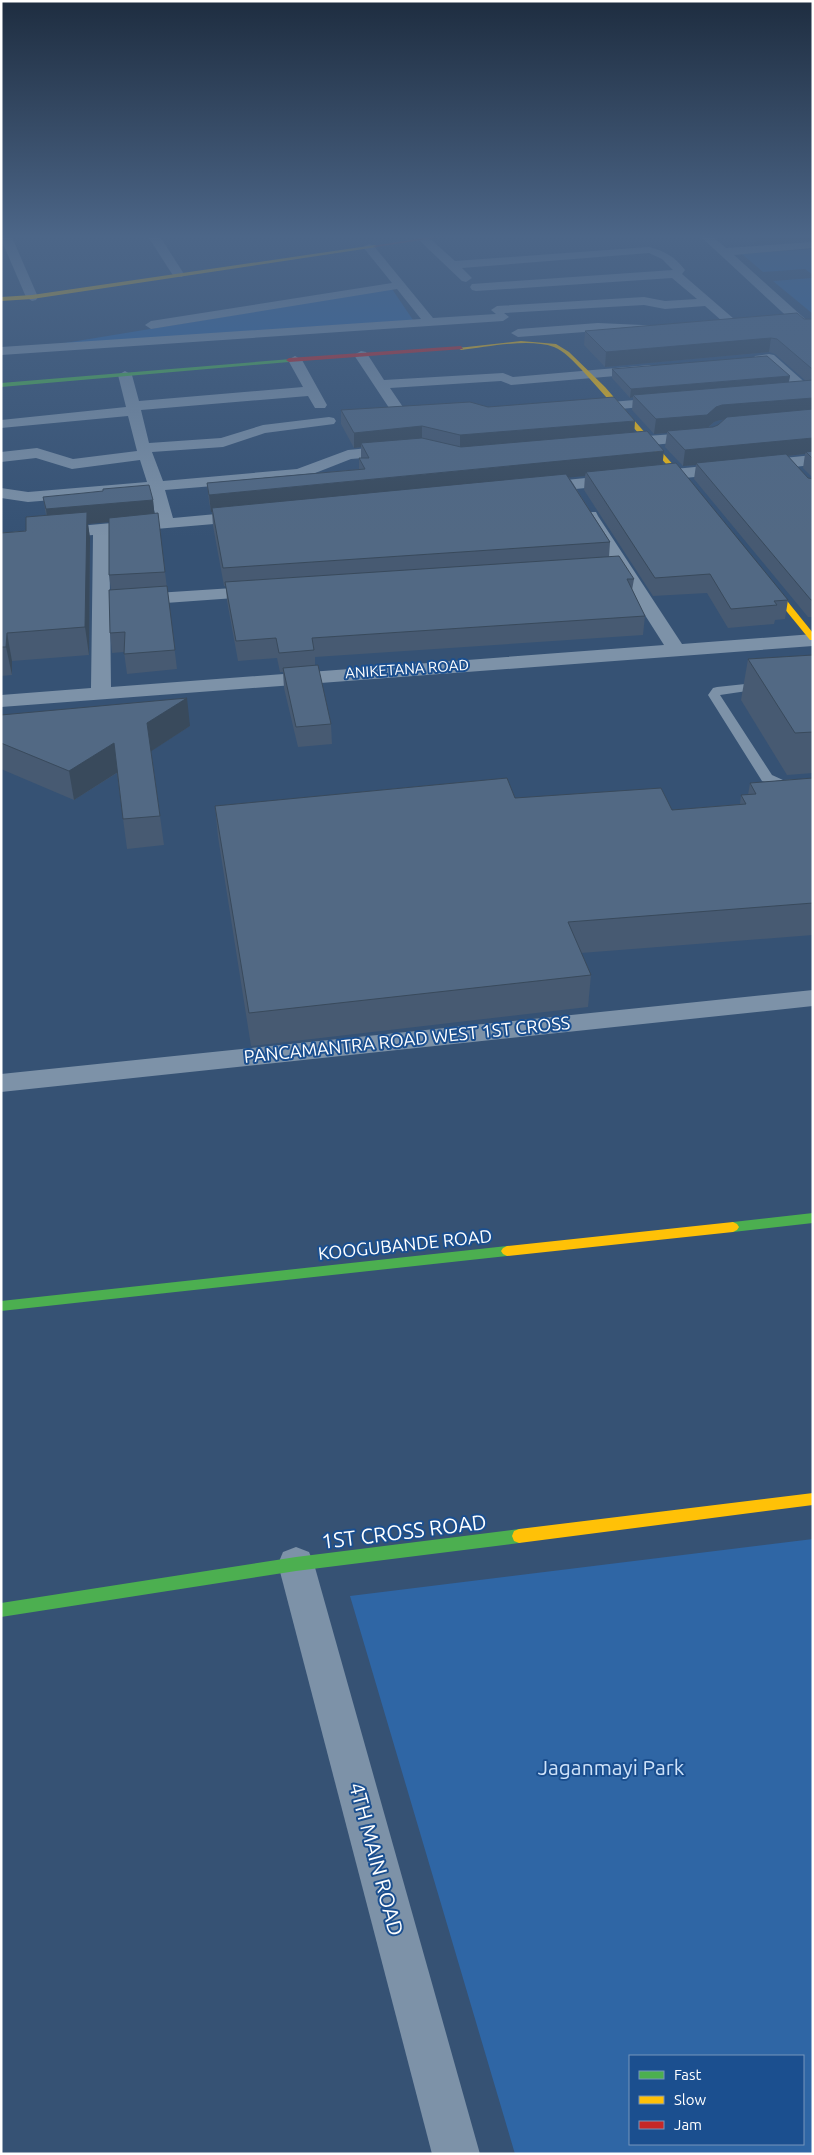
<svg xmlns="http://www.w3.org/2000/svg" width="814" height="2155" viewBox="0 0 814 2155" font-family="Ubuntu,sans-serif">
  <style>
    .green { fill: #2f66a5; fill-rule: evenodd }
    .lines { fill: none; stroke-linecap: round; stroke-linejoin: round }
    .lane { fill: #7d92a8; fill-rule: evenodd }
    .street { fill: #7d92a8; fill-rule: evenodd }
    .fast { fill: #4caf50; fill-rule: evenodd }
    .slow { fill: #ffc107; fill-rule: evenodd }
    .jam { fill: #c62828; fill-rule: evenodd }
    .wall { fill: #475a72; fill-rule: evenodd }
    .shaded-wall { fill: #394a5c }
    .building { fill: #526984; stroke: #394a5c }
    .labels { text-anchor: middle; stroke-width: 4; stroke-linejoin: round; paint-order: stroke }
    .far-street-label { font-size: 15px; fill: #fff; stroke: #1b4f8f }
    .street-label { font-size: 18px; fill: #fff; stroke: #1b4f8f }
    .near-street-label { font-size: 21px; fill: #fff; stroke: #1b4f8f }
    .near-park-label { font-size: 21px; fill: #cfe3fa; stroke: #1b4f8f }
  </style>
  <rect width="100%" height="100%" fill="#365274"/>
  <!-- green -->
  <g class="green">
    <path d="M813,249V275L805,269L763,272L742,254Z"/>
    <path d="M813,278V314L773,281Z"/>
    <path d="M392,289L413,320L59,344Z"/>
    <path d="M813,1539V2154H515L350,1596ZM630,2056H803V2144H630Z"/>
  </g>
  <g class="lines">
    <!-- lane -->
    <path class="lane" d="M764,682L768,684L770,686L768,688L720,695L772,775L783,780L813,779V787L783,788L762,781L708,695L713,688L717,687Z"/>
    <!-- street -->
    <g class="street">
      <path d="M1,235H11L38,297L36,300L32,301L26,297L1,239Z"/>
      <path d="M147,235H159L184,274L182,277H174Z"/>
      <path d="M699,235H711L726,248L813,242V248L734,255L813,326V337L808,336Z"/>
      <path d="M424,236L428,237L455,261L649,247C665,251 675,257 685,270L682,274L741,325L740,328H730L705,306L665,309L644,305L504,313L509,317L503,321L1,355V347L421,319L397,289L151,329L145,325L151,321L392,283L363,247L369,244L373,245L433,318L496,314L491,310L497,306L644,297L665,301L697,299L672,278L476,291L472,290L470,287L472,284L673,270L662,259L649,253L462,268L472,278L466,282L462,281L420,241L418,239Z"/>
      <path d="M598,323L664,326L671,330L669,333L650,334L598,331L518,337L511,333L518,329Z"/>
      <path d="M361,351L366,352L384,380L503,373L513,377L650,365L657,369L650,373L511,385L501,381L390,388L424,438L421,441H411L354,355Z"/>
      <path d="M769,354L774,355L810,387L812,390L810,393H800L766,362H755L753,359L755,356Z"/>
      <path d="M295,356L302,360L327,405L325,408H315L308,396L141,410L149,443L221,438L263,425L329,417L334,418L336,421L334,424L265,433L223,447L152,452L163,481L297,469L348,450L399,445L404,447L407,450L404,453L399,455L351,459L300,479L165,490L173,518L249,511L255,512L257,516L255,520L249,521L109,533L110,596L264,586L270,587L273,591L270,595L264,596L110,607L111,687L664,645L582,516L584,512H596L598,516L682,644L813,634V646L1,707V695L91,688L93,535L1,543V533L156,519L150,492L28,502L1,498V488L28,492L147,482L140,460L72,469L36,458L1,462V452L37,448L73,459L137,451L128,416L1,428V420L126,407L118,375L125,371L132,375L139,401L303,387L288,360Z"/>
      <path d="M669,397L674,398L676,401L674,404L588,412L583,411L581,408L583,405L588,404Z"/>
      <path d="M703,432L708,434L711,437L708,440L618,448L613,446L610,443L613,440L618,438Z"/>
      <path d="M813,455V465L536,493L530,491L528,488L530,485L536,483Z"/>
      <path d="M813,990V1006L1,1092V1074Z"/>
      <path d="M296,1547L309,1552L314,1564L480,2154H432L278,1564L283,1552Z"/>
    </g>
    <!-- fast -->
    <g class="fast">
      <path d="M291,359L289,362L1,387V383Z"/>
      <path d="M813,1213V1223L733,1232L729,1230L727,1227L729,1224L733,1222Z"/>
      <path d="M507,1246L511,1248L513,1251L511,1254L507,1256L1,1311V1301Z"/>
      <path d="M519,1529L524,1531L526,1536L524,1541L519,1543L296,1571L1,1617V1603L296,1557Z"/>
    </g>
    <!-- slow -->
    <g class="slow">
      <path d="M375,245L377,247L32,299L1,301V297L32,295Z"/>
      <path d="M521,341L556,344L569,352L605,387L696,491V493H692L581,369C573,361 564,351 554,347C529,338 487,347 461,350L458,348Z"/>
      <path d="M761,576H767L813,633V640H810L761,580Z"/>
      <path d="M733,1222L737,1224L739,1227L737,1230L733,1232L507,1256L503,1254L501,1251L503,1248L507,1246Z"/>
      <path d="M813,1493V1505L519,1543L514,1541L512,1536L514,1531L519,1529Z"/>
    </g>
    <!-- jam -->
    <g class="jam">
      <path d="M443,235H454L375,247L373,246Z"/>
      <path d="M461,346L463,349L289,362L286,360L289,358Z"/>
    </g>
  </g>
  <!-- wall -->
  <g class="wall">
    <path d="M743,235H813V240L754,244Z"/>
    <path d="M804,319H813V478L803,468L805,454L788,456L808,478L813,479V617H808L694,479L696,465L683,466L665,447L667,433L654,434L632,410L633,397L630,398L612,378V369L790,376L789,382L806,381L775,354L769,352L605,367L584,345L585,331ZM720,420H723L718,425L713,427L708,428L714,422Z"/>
    <path d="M488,407L634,432L663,465L788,600L785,619L775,620L774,624L728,628L707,593L653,596L584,490L585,476L569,477L610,542L609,557L634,579L632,590L645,616L643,635L315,657V665L331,724L332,744L298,747L284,688L283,672H280L277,658L238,661L227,601L226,586H224L213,526L212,512H211L209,501L207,483L359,469V458H361V447L354,448L341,424V410Z"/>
    <path d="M43,497L153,500L154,513L165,572L177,669L127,674L124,652L112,653L110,633L111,590L109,575V522L88,524L90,538L89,655L12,661V675L1,676V533L26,531L46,515Z"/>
    <path d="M813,655V773L787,775L741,700L748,659Z"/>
    <path d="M1,715L190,726L151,751L164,845L127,849L117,773L74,800L1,769Z"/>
    <path d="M813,778V935L581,953L591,975L588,1007L251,1046L218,837L215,806L515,798L672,810L740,804L741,795H748L750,783Z"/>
  </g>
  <!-- shaded-wall -->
  <g class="shaded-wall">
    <path d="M755,235H813V240L754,244Z"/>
    <path d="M771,338L769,352L605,367L606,352Z"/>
    <path d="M790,376L788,384L633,395V397L630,398L631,389Z"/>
    <path d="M813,398V413L720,420L714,422L705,430L667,431V433L654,434L656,419L722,405Z"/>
    <path d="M635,421L634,436L460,450V435Z"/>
    <path d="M422,426V441L361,443V447L354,448V433Z"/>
    <path d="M813,438V454L806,452L805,454L697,465L696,463V465L683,466L685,450Z"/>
    <path d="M664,451L662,468L586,472L585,476L212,512V508V512H211L209,495Z"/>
    <path d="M153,500L155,518L88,524L90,538L89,655L85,627L48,527L46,509Z"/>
    <path d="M7,633L12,661V675L6,647Z"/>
    <path d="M187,698L190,726L150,752L147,723Z"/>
    <path d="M114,743L118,772L74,800L69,771Z"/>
  </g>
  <!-- building -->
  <g class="building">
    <path d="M797,313L804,319H813V369L811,368L777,339L771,338L606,352L585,331Z"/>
    <path d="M767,356L790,376L631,389L612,369Z"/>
    <path d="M813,380V398L722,405L716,407L707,415L656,419L633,395Z"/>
    <path d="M614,397L635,421L460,435L422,426L354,433L341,410L470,402L488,407Z"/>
    <path d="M813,409V438L685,450L667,431L713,427L718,425L727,417Z"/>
    <path d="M647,431L664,451L209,495L207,483L365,469L359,458H369L361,443L422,438L461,447Z"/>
    <path d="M813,451V459L806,452Z"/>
    <path d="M786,454L808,478L813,479V600H811L696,463Z"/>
    <path d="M676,463L788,600L774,601L777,605L731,609L710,574L655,578L586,472Z"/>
    <path d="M566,474L610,542L223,568L212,508Z"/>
    <path d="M149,485L153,500L46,509L43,497L84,493L103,491V489Z"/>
    <path d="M87,512L85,627L7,633L6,647H1V533L26,531V517Z"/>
    <path d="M158,513L165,572L109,575V518Z"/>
    <path d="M619,556L634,579H627L645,616L312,638L314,650L279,653L276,638L236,641L225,582Z"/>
    <path d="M167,586L175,650L124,654L125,632L110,633L109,590Z"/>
    <path d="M813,655V732L795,733L748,659Z"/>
    <path d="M318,665L331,724L296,727L283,668Z"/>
    <path d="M187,698L147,723L160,816L123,819L114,743L69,771L1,743V715Z"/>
    <path d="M507,778L515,798L661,788L672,810L746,804L741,795L756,794L750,783L813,778V903L568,922L591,975L249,1013L215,806Z"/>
  </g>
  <!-- sky -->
  <linearGradient id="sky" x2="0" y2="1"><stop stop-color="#1e2d40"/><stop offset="0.44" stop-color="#4c6688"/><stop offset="1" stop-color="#4c6688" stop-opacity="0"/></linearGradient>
  <rect width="814" height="537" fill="url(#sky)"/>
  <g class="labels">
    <!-- far-street labels -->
    <g class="far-street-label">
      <text transform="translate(407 669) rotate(-4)" y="5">ANIKETANA ROAD</text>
    </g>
    <!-- street labels -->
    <g class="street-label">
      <text transform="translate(407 1040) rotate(-6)" y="6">PANCAMANTRA ROAD WEST 1ST CROSS</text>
      <text transform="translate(405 1245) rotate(-6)" y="6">KOOGUBANDE ROAD</text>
    </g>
    <!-- near-street labels -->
    <g class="near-street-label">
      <text transform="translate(404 1532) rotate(-7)" y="7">1ST CROSS ROAD</text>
      <text transform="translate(376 1859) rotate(75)" y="7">4TH MAIN ROAD</text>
    </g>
    <!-- near-park labels -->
    <g class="near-park-label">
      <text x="611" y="1775">Jaganmayi Park</text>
    </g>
  </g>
  <!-- border -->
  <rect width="814" height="2155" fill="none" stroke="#ffffff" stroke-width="5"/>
  <!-- legend -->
  <rect x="629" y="2055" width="175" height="90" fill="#1b4f8f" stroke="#7695bc"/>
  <rect x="639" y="2071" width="25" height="8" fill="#4caf50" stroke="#7695bc"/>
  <text x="674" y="2080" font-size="15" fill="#ffffff">Fast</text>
  <rect x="639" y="2096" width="25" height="8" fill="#ffc107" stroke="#7695bc"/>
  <text x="674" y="2105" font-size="15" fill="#ffffff">Slow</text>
  <rect x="639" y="2121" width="25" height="8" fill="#c62828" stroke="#7695bc"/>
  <text x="674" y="2130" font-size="15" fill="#ffffff">Jam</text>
</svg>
